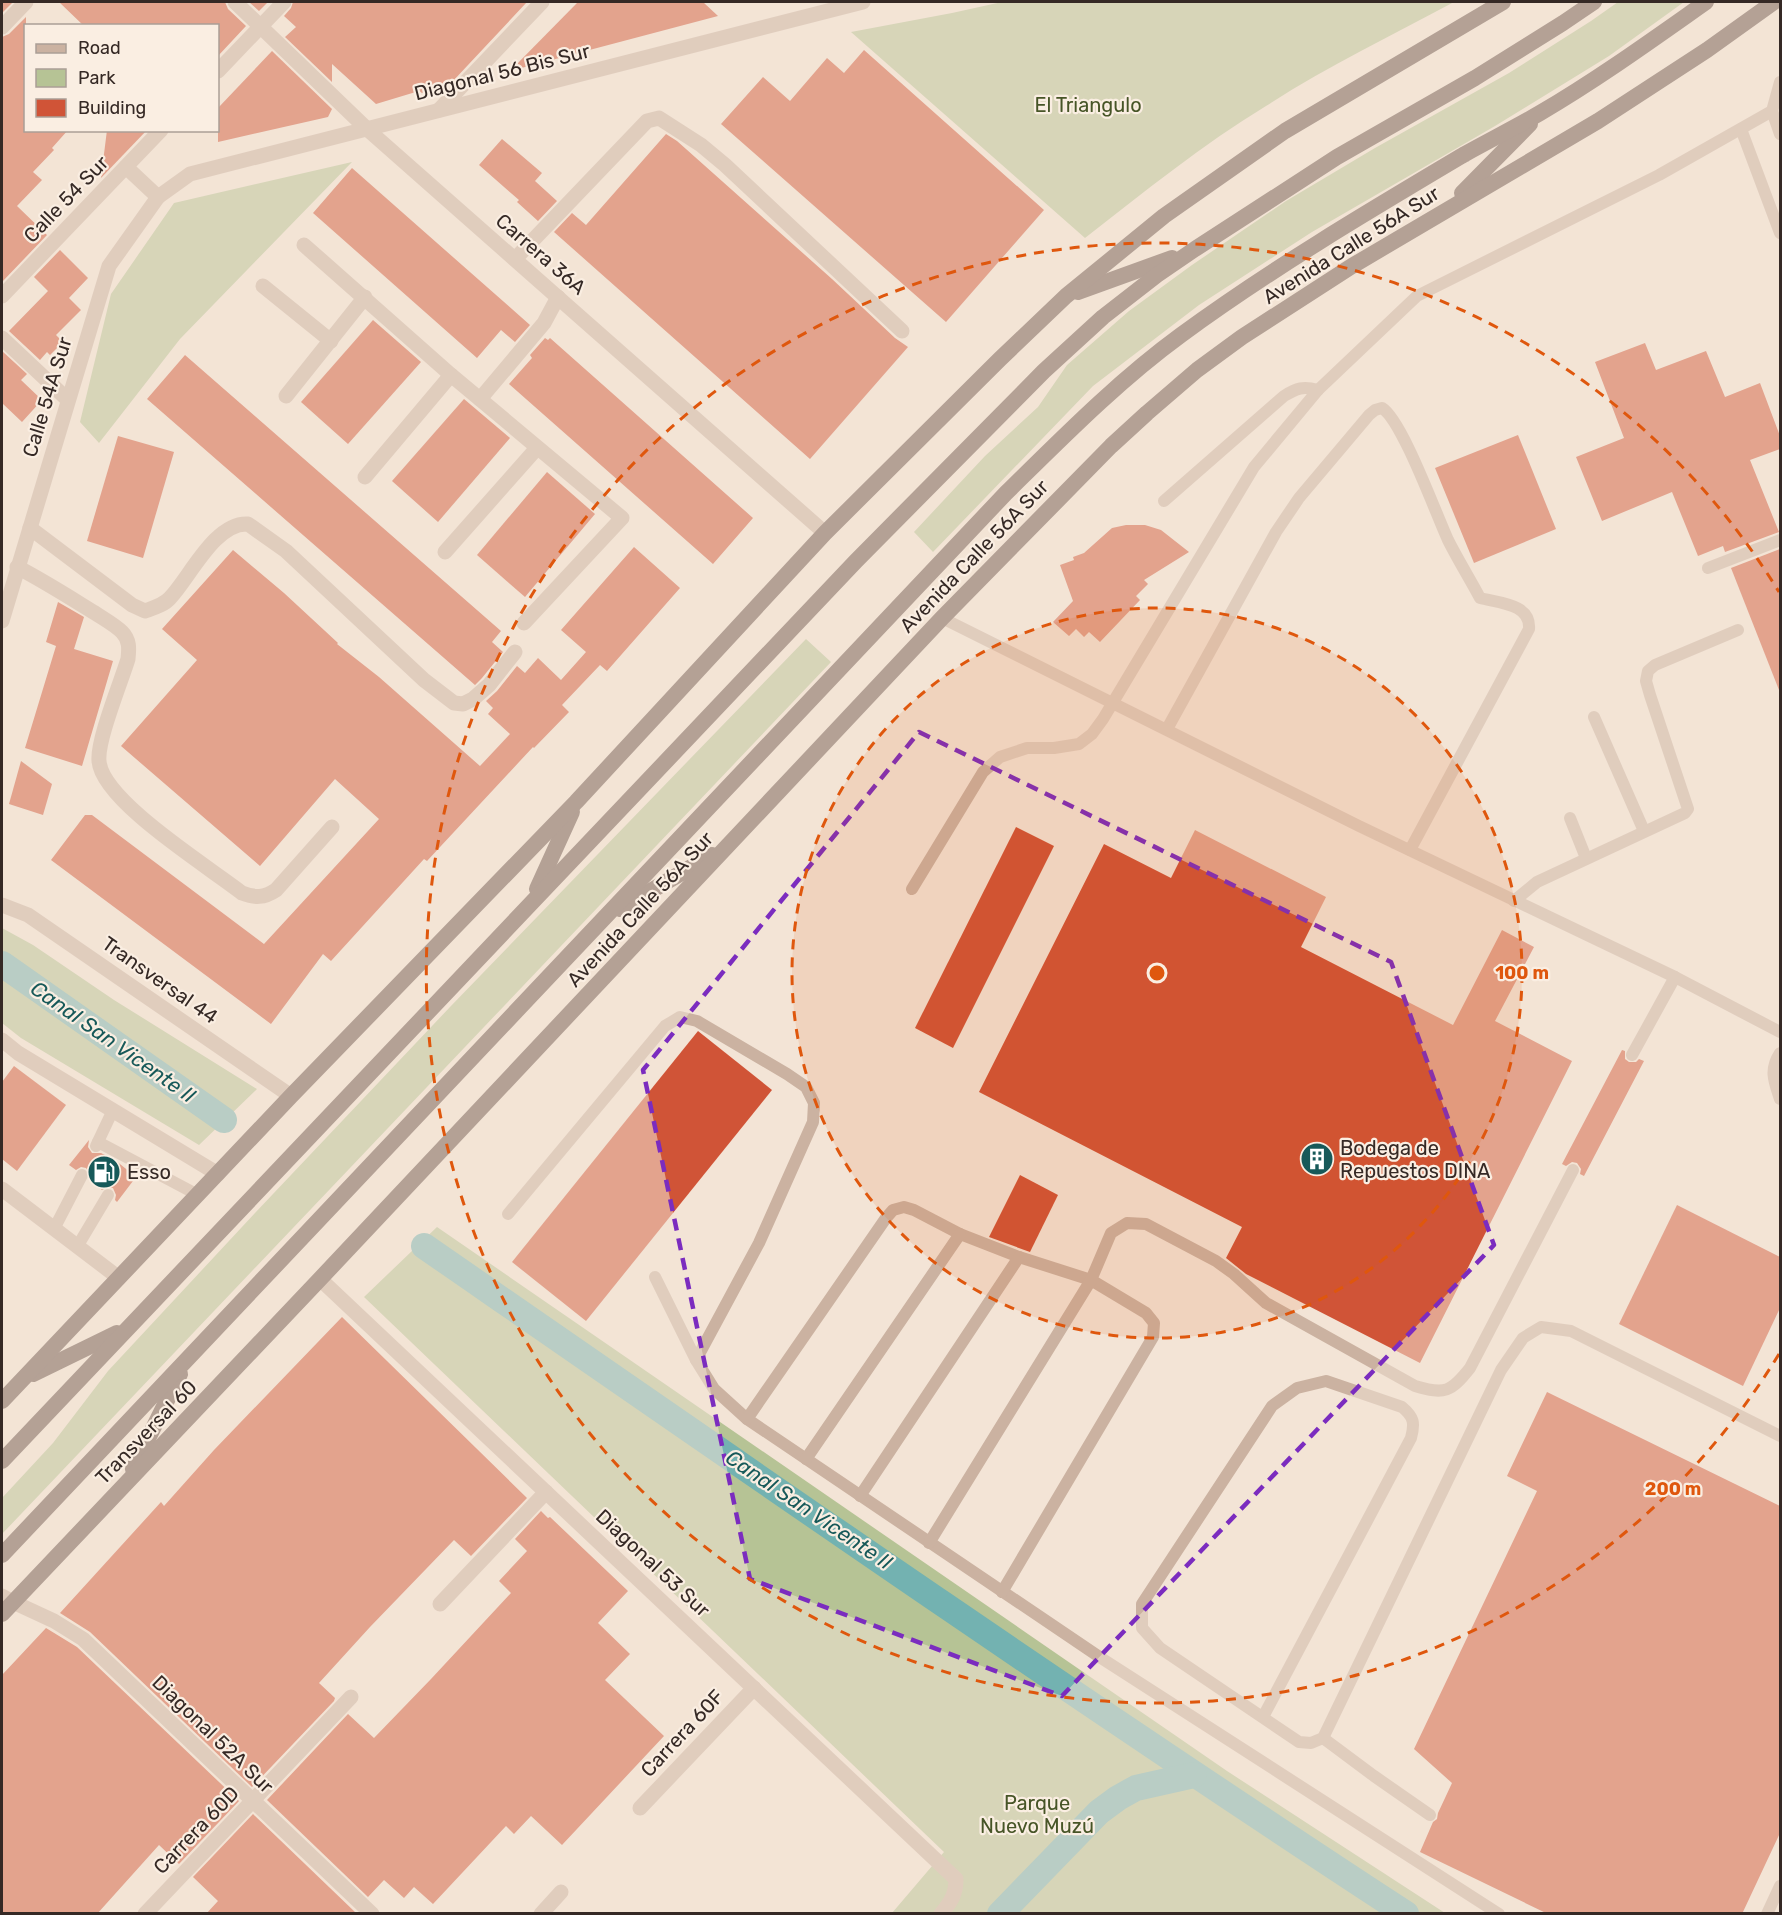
<svg xmlns="http://www.w3.org/2000/svg" width="1782" height="1915" viewBox="0 0 1782 1915" font-family="Rubik,sans-serif">
  <style>
    .green { fill: #b6c395 }
    .lines { fill: none; stroke-linecap: round; stroke-linejoin: round }
    .canal { stroke: #73b2b1; stroke-width: 26 }
    .building { fill: #d05437 }
    .service { stroke: #cbb2a1; stroke-width: 12 }
    .minor { stroke: #cbb2a1; stroke-width: 15 }
    .tertiary { stroke: #cbb2a1; stroke-width: 15 }
    .trunk { stroke: #685048; stroke-width: 16 }
    .marked { fill: none; stroke: #7b2cbf; stroke-width: 4.5; stroke-dasharray: 12 8; stroke-linejoin: round }
    .ring { fill: none; stroke: #df570d; stroke-width: 3; stroke-dasharray: 10 8 }
    .labels { text-anchor: middle; stroke-width: 4.5; stroke-linejoin: round; paint-order: stroke }
    .street-label { font-size: 20px; fill: #352925; stroke: #faeee2 }
    .park-label { font-size: 20px; fill: #475527; stroke: #faeee2 }
    .poi-label { font-size: 20px; fill: #352925; stroke: #faeee2; text-anchor: start }
    .water-label { font-size: 21px; font-style: italic; fill: #175959; stroke: #faeee2 }
    .centre { fill: #df570d; stroke: #faeee2; stroke-width: 3 }
    .ring-label { font-size: 18px; text-anchor: middle; font-weight: bold; fill: #df570d; stroke: #faeee2; stroke-width: 4.5; stroke-linejoin: round; paint-order: stroke }
  </style>
  <rect width="100%" height="100%" fill="#f3e4d6"/>
  <!-- green -->
  <g class="green">
    <path d="M1002,2H1454C1391,36 1326,67 1266,106C1202,145 1144,192 1085,238L851,32L952,13Z"/>
    <path d="M1618,2H1684L1609,56L1495,126L1312,232L1199,305L1093,386L933,552L914,532L985,456L1038,407L1067,365L1129,311L1192,265L1286,201L1375,148L1509,73L1591,21Z"/>
    <path d="M352,162L180,339L99,443L80,422L111,294L174,203Z"/>
    <path d="M806,639L831,662L2,1534V1498L53,1443L108,1371L255,1213L450,1007Z"/>
    <path d="M2,928L33,945L114,1000L257,1089L199,1145L21,1038L2,1023Z"/>
    <path d="M437,1227L1227,1771L1445,1913H892L944,1852L364,1297Z"/>
  </g>
  <g class="lines">
    <!-- canal -->
    <g class="canal">
      <path d="M2,964L224,1120"/>
      <path d="M424,1246C749,1471 1074,1697 1406,1914"/>
      <path d="M1000,1914L1099,1812L1118,1798L1136,1788L1194,1775"/>
    </g>
  </g>
  <!-- building -->
  <g class="building">
    <path d="M2,2H13L2,13Z"/>
    <path d="M59,2H225L228,9L246,26L218,56V26H84Z"/>
    <path d="M249,2H268L259,11Z"/>
    <path d="M293,2H527L453,81L422,93L419,91L376,104L332,64V82L285,37L296,27L284,16L291,8Z"/>
    <path d="M578,2H703L718,16L510,71Z"/>
    <path d="M26,17V130H68L52,148L54,150L33,172L42,180L17,206L47,235L2,282V37L9,34Z"/>
    <path d="M864,50L1044,210L946,322L721,124L763,77L790,101L827,58L844,73Z"/>
    <path d="M272,51L332,109L328,117L218,142V108Z"/>
    <path d="M107,130H147L101,178Z"/>
    <path d="M666,134L677,141L832,279L895,338L908,347L810,459L554,232L572,213L586,225Z"/>
    <path d="M502,139L542,173L535,181L557,201L538,221L517,202L519,200L479,165Z"/>
    <path d="M352,168L530,325L515,342L501,330L477,358L313,213Z"/>
    <path d="M60,250L88,278L69,298L81,310L56,335L63,342L50,355L47,352L40,360L9,331L48,291L34,277Z"/>
    <path d="M373,320L421,362L348,444L301,402Z"/>
    <path d="M545,338L548,340L550,338L753,518L713,564L509,384L532,358L530,355Z"/>
    <path d="M1645,343L1656,370L1706,351L1725,397L1760,383L1780,436V449L1750,460L1779,532L1725,552L1723,546L1698,556L1672,492L1602,521L1576,457L1624,438L1595,362Z"/>
    <path d="M2,351L27,374L21,380L42,400L22,422L2,403Z"/>
    <path d="M185,355L501,631L492,642L503,652L482,678L475,685L147,399Z"/>
    <path d="M464,399L510,438L438,522L392,481Z"/>
    <path d="M1518,435L1556,529L1474,563L1435,468Z"/>
    <path d="M118,436L174,452L143,558L87,541Z"/>
    <path d="M547,472L595,514L525,597L477,555Z"/>
    <path d="M1126,525H1145L1161,530L1189,552L1144,580L1148,584L1136,596L1140,600L1100,642L1089,632L1084,637L1076,629L1069,636L1053,622L1073,601L1060,565L1074,560L1073,557L1084,553L1112,528Z"/>
    <path d="M634,547L680,588L607,671L600,665L562,705L569,712L534,748L533,747L427,861L424,859L331,961L323,954L271,1024L51,860L85,815H92L264,944L379,819L335,779L260,866L121,746L197,660L162,629L233,550L284,593L338,643L337,644L379,677L480,766L510,734L488,714L493,708L486,701L497,691L517,666L525,673L538,658L561,680L586,652L561,630Z"/>
    <path d="M1780,549V690H1779L1731,568Z"/>
    <path d="M58,602L84,617L74,649L113,661L82,766L25,748L56,646L46,642Z"/>
    <path d="M21,761L52,784L43,815L9,804Z"/>
    <path d="M1016,827L1054,846L953,1048L915,1028Z"/>
    <path d="M1195,830L1326,897L1301,947L1453,1025L1502,930L1534,947L1495,1021L1572,1061L1420,1363L1246,1274L1226,1258L1242,1227L979,1092L1104,844L1171,878Z"/>
    <path d="M698,1031L772,1090L586,1321L512,1262Z"/>
    <path d="M1622,1050L1625,1051V1059L1629,1062H1636L1639,1059L1644,1061L1584,1176L1580,1174L1581,1169L1577,1163L1572,1162L1566,1166L1562,1164Z"/>
    <path d="M14,1066L66,1105L17,1171L2,1159V1082Z"/>
    <path d="M89,1140L88,1147L92,1153H101L115,1160L136,1177L117,1202L115,1200L116,1195L113,1188L108,1187L102,1190L89,1180L90,1174L86,1168L81,1167L76,1170L69,1165Z"/>
    <path d="M1020,1175L1058,1195L1030,1252L989,1237Z"/>
    <path d="M1677,1205L1780,1257V1308L1743,1386L1619,1324Z"/>
    <path d="M342,1317L527,1498L471,1556L454,1540L370,1627L319,1683L335,1698L334,1701L252,1787L90,1632L60,1613L161,1502L164,1506L214,1450Z"/>
    <path d="M1547,1392L1780,1506V1833L1742,1914H1548L1420,1852L1433,1822L1437,1819L1438,1813L1452,1783L1414,1749L1537,1491L1507,1476Z"/>
    <path d="M541,1511L548,1518L550,1517L628,1591L598,1623L630,1654L605,1680L664,1736L562,1845L531,1816L514,1834L506,1826L433,1904L414,1887L404,1898L384,1880L368,1897L267,1800L348,1714L374,1738L431,1679L511,1593L499,1581L527,1551L515,1539Z"/>
    <path d="M46,1628L77,1647L239,1801L179,1864L159,1845L97,1914H2V1675Z"/>
    <path d="M253,1814L355,1912L354,1914H206L218,1901L193,1877Z"/>
  </g>
  <g class="lines">
    <!-- service -->
    <g class="service">
      <path d="M1772,111L1780,134"/>
      <path d="M1741,129L1780,233"/>
      <path d="M1164,501L1284,396C1297,388 1303,386 1318,390"/>
      <path d="M1708,568L1780,540"/>
      <path d="M942,618L1359,826L1675,977L1780,1032"/>
      <path d="M1594,717L1644,831"/>
      <path d="M1167,729L1276,532L1299,498L1369,415L1375,410L1382,408C1402,420 1436,514 1448,540C1458,560 1470,579 1480,598C1500,603 1531,604 1529,629L1410,850"/>
      <path d="M1570,818L1586,858"/>
      <path d="M912,889L983,772L1000,757L1027,748H1054L1079,744L1092,734L1103,719L1254,467L1318,390L1417,296L1659,175L1772,111L1780,82"/>
      <path d="M1514,901L1537,882L1685,813L1688,809L1650,695L1646,681L1648,671L1655,665L1738,630"/>
      <path d="M1780,1053C1769,1070 1774,1081 1780,1099"/>
      <path d="M1632,1055L1675,977"/>
      <path d="M98,1142L198,1195"/>
      <path d="M96,1146L113,1110"/>
      <path d="M508,1214L665,1026L680,1017L697,1021L787,1074L806,1087L814,1103L813,1122L759,1243L696,1360"/>
      <path d="M54,1229L82,1175"/>
      <path d="M77,1247L108,1195"/>
      <path d="M655,1277L696,1360L714,1389L747,1419L1101,1658L1499,1914"/>
      <path d="M747,1419L886,1218L893,1210L904,1207L914,1210L960,1234L1019,1257L1091,1280L1146,1313L1154,1323L1153,1337L1002,1592"/>
      <path d="M806,1459L960,1234"/>
      <path d="M860,1496L1019,1257"/>
      <path d="M929,1543L1091,1280L1111,1233L1127,1223L1146,1224L1216,1261L1234,1274L1266,1303L1415,1386C1445,1395 1451,1392 1470,1368L1573,1170"/>
      <path d="M1263,1717L1411,1438C1415,1423 1414,1417 1402,1407L1326,1381L1297,1388L1272,1406L1142,1604V1628L1160,1648L1299,1742L1311,1743L1323,1738L1501,1370L1523,1338L1541,1327L1571,1331L1780,1436"/>
      <path d="M1323,1738L1374,1776L1430,1815"/>
      <path d="M1767,1914L1780,1886"/>
    </g>
    <!-- minor -->
    <g class="minor">
      <path d="M235,2L367,129L825,533"/>
      <path d="M2,27L26,2"/>
      <path d="M218,71L284,2"/>
      <path d="M439,110L542,2"/>
      <path d="M126,167L158,197"/>
      <path d="M304,245L451,375L622,518L524,623"/>
      <path d="M515,259L647,121L659,118L701,145L725,165L902,331"/>
      <path d="M263,286L331,341"/>
      <path d="M2,296L161,130"/>
      <path d="M2,338L68,400"/>
      <path d="M286,396L365,297"/>
      <path d="M480,399L544,323L558,297"/>
      <path d="M365,477L451,375"/>
      <path d="M30,528L132,605L145,611C153,608 164,605 170,598C190,577 215,522 248,524L286,551L424,680L454,703L463,704L473,699L489,685L515,652"/>
      <path d="M445,552L537,448"/>
      <path d="M17,567C44,581 69,597 95,613C104,619 115,625 122,632C130,640 129,649 128,659C121,682 97,740 99,761C102,801 209,867 242,893C255,898 264,898 276,890L332,827"/>
      <path d="M2,621L109,266L158,197L190,174L863,2"/>
      <path d="M2,1189L119,1278"/>
      <path d="M320,1279L956,1879C956,1894 951,1902 941,1914"/>
      <path d="M13,1602L54,1621L83,1639L372,1914"/>
      <path d="M440,1604L546,1492"/>
      <path d="M640,1808L754,1688"/>
      <path d="M145,1914L351,1697"/>
      <path d="M541,1914L561,1892"/>
    </g>
    <!-- tertiary -->
    <g class="tertiary">
      <path d="M2,905L28,915L291,1096"/>
      <path d="M2,1040L18,1053L218,1174"/>
      <path d="M2,1596L13,1602"/>
    </g>
    <!-- trunk -->
    <g class="trunk">
      <path d="M1462,193L1530,124"/>
      <path d="M1078,292L1172,258"/>
      <path d="M537,889L572,812"/>
      <path d="M620,909L712,855"/>
      <path d="M33,1374L117,1333"/>
      <path d="M2,1401L291,1096L576,802L825,533L1000,359L1066,296L1164,216L1285,131L1503,2"/>
      <path d="M2,1461L856,561L1044,371L1103,317L1157,275L1195,249L1337,157L1475,78L1563,23L1594,2"/>
      <path d="M133,1469L180,1374"/>
      <path d="M2,1555L1006,493C1062,438 1118,381 1181,335C1271,269 1369,211 1465,154C1490,140 1516,127 1540,113C1598,79 1652,40 1706,2"/>
      <path d="M2,1614L320,1279L942,618L1111,446L1147,413L1197,370L1242,337L1352,266L1598,121L1707,50L1774,2"/>
    </g>
  </g>
  <!-- marked area -->
  <path d="M0 0H1782V1915H0ZM919,732L1391,962L1494,1245L1062,1696L750,1579L643,1070Z" fill="#f3e4d6" fill-opacity=".55" fill-rule="evenodd"/>
  <path class="marked" d="M919,732L1391,962L1494,1245L1062,1696L750,1579L643,1070Z"/>
  <!-- distance rings -->
  <circle cx="1157" cy="973" r="365" fill="#df570d" fill-opacity=".12"/>
  <g class="ring">
    <circle cx="1157" cy="973" r="365"/>
    <path d="M1779 1354A730 730 0 1 1 1779 592"/>
  </g>
  <!-- icons -->
  <defs>
    <g id="building-disc" transform="scale(1.725)"><circle r="9.5" fill="#175959" stroke="#faeee2"/><path d="M-4-6H4V6H1V3H-1V6H-4ZM-2.5-4.3h1.7v1.8h-1.7ZM.8-4.3h1.7v1.8H.8ZM-2.5-1h1.7V.8h-1.7ZM.8-1h1.7V.8H.8Z" fill="#fff"/></g>
    <g id="fuel-disc" transform="scale(1.725)"><circle r="9.5" fill="#175959" stroke="#faeee2"/><path d="M-5.5-6h7V0h2V4h1.3V-2.5L3-4.5l.8-.8L6-3V5H2.5V1h-1V6h-7ZM-4.2-4.7v3.2H.2V-4.7Z" fill="#fff"/></g>
  </defs>
  <g fill-rule="evenodd">
    <use href="#building-disc" x="1317" y="1159"/>
    <use href="#fuel-disc" x="104" y="1172"/>
  </g>
  <g class="labels">
    <!-- street labels -->
    <g class="street-label">
      <text transform="translate(502 72) rotate(-14)" y="7">Diagonal 56 Bis Sur</text>
      <text transform="translate(66 199) rotate(-46)" y="7">Calle 54 Sur</text>
      <text transform="translate(1351 245) rotate(-32)" y="7">Avenida Calle 56A Sur</text>
      <text transform="translate(541 254) rotate(41)" y="7">Carrera 36A</text>
      <text transform="translate(47 397) rotate(-73)" y="7">Calle 54A Sur</text>
      <text transform="translate(974 556) rotate(-46)" y="7">Avenida Calle 56A Sur</text>
      <text transform="translate(640 909) rotate(-47)" y="7">Avenida Calle 56A Sur</text>
      <text transform="translate(160 980) rotate(35)" y="7">Transversal 44</text>
      <text transform="translate(146 1432) rotate(-46)" y="7">Transversal 60</text>
      <text transform="translate(653 1563) rotate(43)" y="7">Diagonal 53 Sur</text>
      <text transform="translate(682 1733) rotate(-47)" y="7">Carrera 60F</text>
      <text transform="translate(213 1734) rotate(44)" y="7">Diagonal 52A Sur</text>
      <text transform="translate(196 1830) rotate(-46)" y="7">Carrera 60D</text>
    </g>
    <!-- park labels -->
    <g class="park-label">
      <text x="1088" y="112">El Triangulo</text>
      <text x="1037" y="1810">Parque<tspan x="1037" dy="23">Nuevo Muzú</tspan></text>
    </g>
    <!-- poi labels -->
    <g class="poi-label">
      <text x="1340" y="1155">Bodega de<tspan x="1340" dy="23">Repuestos DINA</tspan></text>
      <text x="127" y="1179">Esso</text>
    </g>
    <!-- water labels -->
    <g class="water-label">
      <text transform="translate(113 1042) rotate(35)" y="7">Canal San Vicente II</text>
      <text transform="translate(809 1510) rotate(34)" y="7">Canal San Vicente II</text>
    </g>
  </g>
  <circle cx="1157" cy="973" r="9" class="centre"/>
  <g class="ring-label">
    <text x="1522" y="979">100 m</text>
    <text x="1673" y="1495">200 m</text>
  </g>
  <!-- border -->
  <rect width="1782" height="1915" fill="none" stroke="#352925" stroke-width="6"/>
  <!-- legend -->
  <rect x="24" y="24" width="195" height="108" fill="#faeee2" stroke="#ab9f96" stroke-width="1.5"/>
  <rect x="36" y="44" width="30" height="9" fill="#cbb2a1" stroke="#ab9f96" stroke-width="1.5"/>
  <text x="78" y="54" font-size="18" fill="#352925">Road</text>
  <rect x="36" y="69" width="30" height="18" fill="#b6c395" stroke="#ab9f96" stroke-width="1.5"/>
  <text x="78" y="84" font-size="18" fill="#352925">Park</text>
  <rect x="36" y="99" width="30" height="18" fill="#d05437" stroke="#ab9f96" stroke-width="1.5"/>
  <text x="78" y="114" font-size="18" fill="#352925">Building</text>
</svg>
